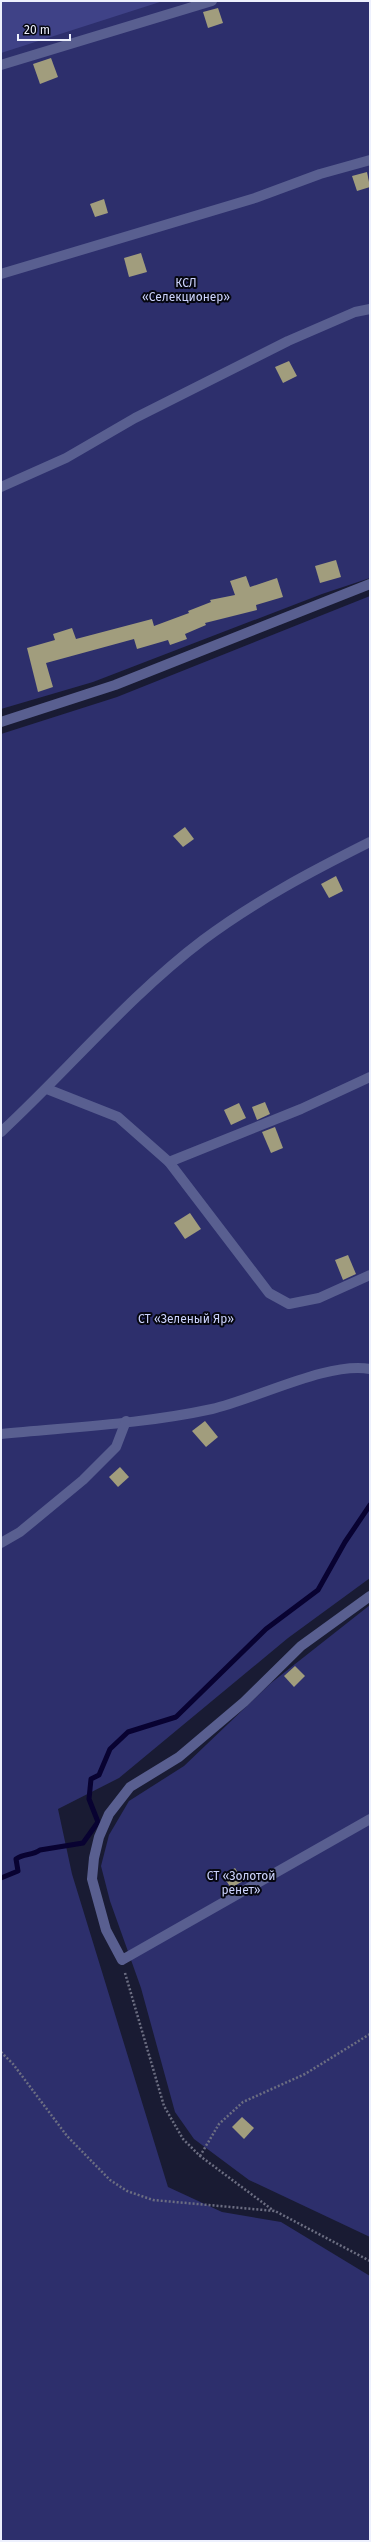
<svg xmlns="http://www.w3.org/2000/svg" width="371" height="2542" viewBox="0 0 371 2542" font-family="'Fira Sans',sans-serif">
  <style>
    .green { fill: #2d2f6c }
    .forest { fill: #3f4287 }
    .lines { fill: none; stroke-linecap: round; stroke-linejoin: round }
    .stream { stroke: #080231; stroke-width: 5 }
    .building { fill: #a19d7d }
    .path { stroke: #6c6e82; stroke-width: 2.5; stroke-dasharray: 2 2; stroke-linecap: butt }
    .minor { stroke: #595f90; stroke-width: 10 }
    .labels { text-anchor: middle; stroke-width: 4; stroke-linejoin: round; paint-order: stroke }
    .park-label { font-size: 12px; fill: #ccd3fc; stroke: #060711 }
  </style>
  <rect width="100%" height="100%" fill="#191b33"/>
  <!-- green -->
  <g class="green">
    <path d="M1,1H370V578L322,594L93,682L1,709Z"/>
    <path d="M370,596V1578L288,1638L119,1778L58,1809L72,1874L168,2187L222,2212L281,2222L370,2276V2541H1V734L117,697Z"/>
    <path d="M370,1605V2237L249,2180L194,2139L175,2112L141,1988L110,1901L101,1866L109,1835L129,1801L184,1766L271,1683Z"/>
  </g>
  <!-- forest -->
  <path class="forest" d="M1,1H163L1,53Z"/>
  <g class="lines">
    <!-- stream -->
    <path class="stream" d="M1,1878L18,1871L16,1859C24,1853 32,1856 40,1850L83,1843L98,1822L89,1799L91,1779L99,1775L110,1749L128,1732L176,1717L266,1629L318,1590L345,1542L370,1505"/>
  </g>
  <!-- building -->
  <g class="building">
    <path d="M218,8L223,23L208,28L203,12Z"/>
    <path d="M51,58L58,77L40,84L33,64Z"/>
    <path d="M367,172L370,187L357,191L352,176Z"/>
    <path d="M104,199L108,213L95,217L90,204Z"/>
    <path d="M141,253L147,272L129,277L124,258Z"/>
    <path d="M289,361L297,376L283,383L275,367Z"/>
    <path d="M336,560L341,577L320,583L315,566Z"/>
    <path d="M246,576L250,587L277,578L283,597L256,605L257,610L205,623L206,625L185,634L187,639L170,645L168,640L137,649L134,639L46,663L53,687L38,692L27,648L55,640L53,634L72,628L76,639L152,619L154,626L189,613L188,611L211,602L210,600L235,595L230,581Z"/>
    <path d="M185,827L194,839L183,847L173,836Z"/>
    <path d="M336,876L343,891L329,898L321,884Z"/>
    <path d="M265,1102L270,1114L257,1120L252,1107Z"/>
    <path d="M239,1103L246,1118L231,1125L224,1110Z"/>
    <path d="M275,1127L283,1148L271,1153L262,1132Z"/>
    <path d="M190,1213L201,1229L185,1239L174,1223Z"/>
    <path d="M348,1255L356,1274L343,1280L335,1260Z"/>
    <path d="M205,1421L218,1437L206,1447L192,1431Z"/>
    <path d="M120,1467L129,1477L118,1487L109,1477Z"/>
    <path d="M295,1666L305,1676L294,1687L284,1676Z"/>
    <path d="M235,1868L243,1881L231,1888L223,1876Z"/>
    <path d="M242,2117L254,2128L244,2139L232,2127Z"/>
  </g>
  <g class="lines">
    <!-- path -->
    <g class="path">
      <path d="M125,1973L164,2106L183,2139L200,2156L274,2211"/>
      <path d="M1,2052L13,2064L67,2136L110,2180L127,2191L153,2200L275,2211L370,2261"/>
      <path d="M200,2156L219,2124L243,2102L305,2074L370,2034"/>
    </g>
    <!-- minor -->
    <g class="minor">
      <path d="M1,65L212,1"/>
      <path d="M1,274L255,198L320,174L370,160"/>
      <path d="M1,487L66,458L135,418L288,341L355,312L370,309"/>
      <path d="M1,722L115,685L370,584"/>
      <path d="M47,1089L118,1117L169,1162L269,1293L289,1304L319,1298L370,1275"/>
      <path d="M1,1132C69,1069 129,996 203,940C255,901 312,871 370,842"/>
      <path d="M169,1162L301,1109L370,1077"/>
      <path d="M1,1434C71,1427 143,1424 212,1409C256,1399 329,1361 370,1369"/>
      <path d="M1,1543L20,1532L83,1480L116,1447L126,1421"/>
      <path d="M370,1596L301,1646L244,1702L179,1757L130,1787L109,1814L99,1837L94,1858L92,1879L106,1930L122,1960L370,1819"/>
    </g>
  </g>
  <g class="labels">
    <!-- park labels -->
    <g class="park-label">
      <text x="186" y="287">КСЛ<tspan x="186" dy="14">«Селекционер»</tspan></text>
      <text x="186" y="1323">СТ «Зеленый Яр»</text>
      <text x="241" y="1880">СТ «Золотой<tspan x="241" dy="14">ренет»</tspan></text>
    </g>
  </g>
  <!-- border -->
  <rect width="371" height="2542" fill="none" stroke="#edf0fd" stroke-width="4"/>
  <!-- scale -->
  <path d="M18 34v6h52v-6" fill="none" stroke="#edf0fd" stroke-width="2"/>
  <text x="24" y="34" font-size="12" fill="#edf0fd" stroke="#060711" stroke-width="3" paint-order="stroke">20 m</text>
</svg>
